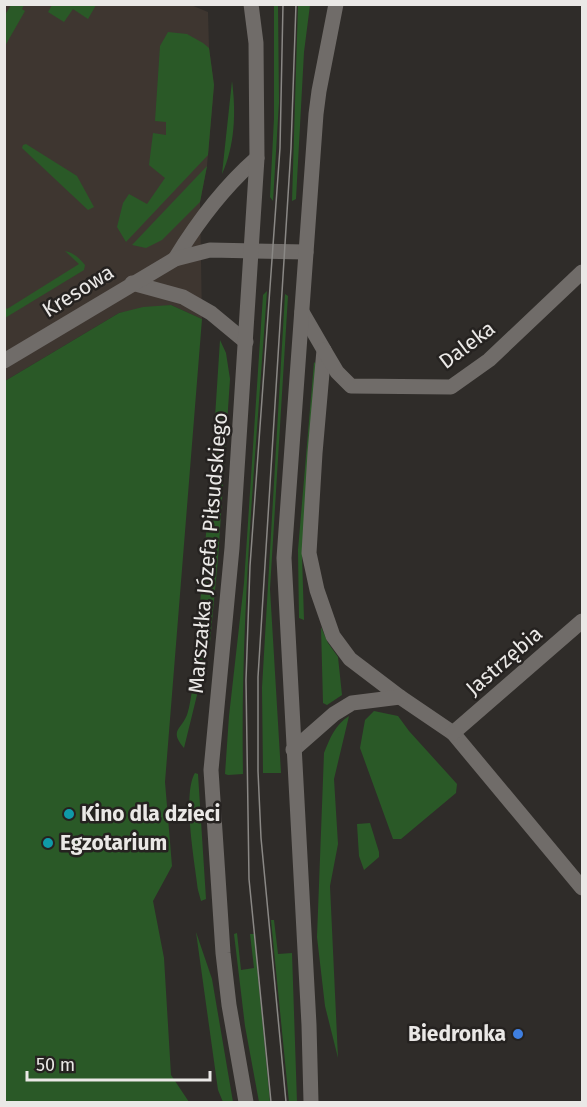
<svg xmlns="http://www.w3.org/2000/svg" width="587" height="1107" viewBox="0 0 587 1107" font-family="'Fira Sans',sans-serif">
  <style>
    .built { fill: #3e3630 }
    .green { fill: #2a5927 }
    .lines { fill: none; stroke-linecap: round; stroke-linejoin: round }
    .street { stroke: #706c69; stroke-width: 15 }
    .secondary { stroke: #706c69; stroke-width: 15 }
    .tram { stroke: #8a8885; stroke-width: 1.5 }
    .culture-dot { fill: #0f9aa8; stroke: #252220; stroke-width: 2 }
    .shop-dot { fill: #3f7fe0; stroke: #252220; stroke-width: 2 }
    .labels { text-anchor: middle; stroke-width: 5; stroke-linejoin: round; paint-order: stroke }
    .street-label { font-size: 21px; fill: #eae8e6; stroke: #252220 }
    .poi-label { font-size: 21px; font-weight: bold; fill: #eae8e6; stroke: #252220; text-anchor: start }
  </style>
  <rect width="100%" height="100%" fill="#2f2c29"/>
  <!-- built -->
  <path class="built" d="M4,5H191L208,12L209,48L214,85L207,166L200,202L202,319L171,305L119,313L5,381Z"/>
  <!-- green -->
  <g class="green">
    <path d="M278,4L279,102L273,201L270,197L274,118V5Z"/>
    <path d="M11,5H24L22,9L25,11L5,46V15Z"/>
    <path d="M52,5V4L96,5L88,19L73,9L64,22L48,12Z"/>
    <path d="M298,5H310L304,52L296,199L292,201Z"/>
    <path d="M168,32L187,34L203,43L209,48L214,85L208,155L126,242L117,227L123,203L129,194L147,204L165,178L149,165L153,133L166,135V122L155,121L160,46Z"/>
    <path d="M232,81C236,112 235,145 222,174Z"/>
    <path d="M26,144L77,176L94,207L88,210L22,148L23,145Z"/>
    <path d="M207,166L200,202L162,240L146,248L132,245Z"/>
    <path d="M65,251C73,252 80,259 85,265L84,270L5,318V307L7,309L79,264Z"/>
    <path d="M267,291C256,452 240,613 243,774L228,775L225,774L229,716L244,583L263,295Z"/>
    <path d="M285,294L288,296L270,589L281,773H263L262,688Z"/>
    <path d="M171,305L202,319L165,782L172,866L153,901L164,958L171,1075L189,1102H5V381L119,313L143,307Z"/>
    <path d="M220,340L226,353L230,379L218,559L210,642L184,748C169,730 181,730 187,715C190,706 191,695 193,686L212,464Z"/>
    <path d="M314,362L316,364L302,556L304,620L299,618L298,550Z"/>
    <path d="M321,627L328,643L338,657L342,695L327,705L323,703Z"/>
    <path d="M374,711L398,716L409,731L457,784L456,793L401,839H393L360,748L365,720Z"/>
    <path d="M349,716L334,779L338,844L330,886L338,1058L325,1006L317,937L324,753C330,738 335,725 349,716Z"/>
    <path d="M195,773L198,774L206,899L201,901L198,890C195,864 182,794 195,773Z"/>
    <path d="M370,823L379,852V857L364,870L359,856L357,824Z"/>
    <path d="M271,920H274L278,954L292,953L297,1102H289Z"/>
    <path d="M196,932L212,979L233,1102H223L218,1090Z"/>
    <path d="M237,933L241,970L254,968L250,934H254L270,1102H259L245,1026L234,934Z"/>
  </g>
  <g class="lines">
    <!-- street -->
    <g class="street">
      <path d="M175,259C198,221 224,187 257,158"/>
      <path d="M132,283L183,297L211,313L246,342"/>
      <path d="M302,312L324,350L315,453L309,553L317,590L333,636L350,659L400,697L453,733L582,888"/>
      <path d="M324,350L337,372L351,386L451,387L489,360L582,272"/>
      <path d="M4,361L175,259L210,250L306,252"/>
      <path d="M453,733L582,621"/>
      <path d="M293,750L334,714L352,703L400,697"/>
    </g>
    <!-- secondary -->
    <g class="secondary">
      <path d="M246,1102L229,1005L223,953L211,770L232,548L257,158L256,43L251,4"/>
      <path d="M311,1102L309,1025L284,558L316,114L319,91L336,4"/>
    </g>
    <!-- tram -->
    <g class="tram">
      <path d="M271,1102L249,879L246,680L250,566L280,148L283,4"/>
      <path d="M286,1102L261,838L258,771V677L291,148L296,4"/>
    </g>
  </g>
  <!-- markers -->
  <g class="culture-dot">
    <circle cx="69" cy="814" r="6"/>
    <circle cx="48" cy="843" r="6"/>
  </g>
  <circle class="shop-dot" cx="518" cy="1034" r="6"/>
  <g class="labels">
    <!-- street labels -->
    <g class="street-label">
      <text transform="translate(78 291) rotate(-32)" y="7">Kresowa</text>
      <text transform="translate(467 345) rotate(-37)" y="7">Daleka</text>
      <text transform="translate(208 553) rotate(-85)" y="7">Marszałka Józefa Piłsudskiego</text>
      <text transform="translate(504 661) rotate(-41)" y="7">Jastrzębia</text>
    </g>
    <!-- poi labels -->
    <g class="poi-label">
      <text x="81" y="821">Kino dla dzieci</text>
      <text x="60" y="850">Egzotarium</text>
      <text x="506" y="1041" text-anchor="end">Biedronka</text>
    </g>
  </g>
  <!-- border -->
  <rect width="587" height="1107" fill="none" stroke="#eae8e6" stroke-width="12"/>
  <!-- scale -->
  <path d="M27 1071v9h183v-9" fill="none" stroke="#eae8e6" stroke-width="3"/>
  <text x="36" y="1071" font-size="18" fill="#eae8e6" stroke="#252220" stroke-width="4.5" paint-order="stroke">50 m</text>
</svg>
